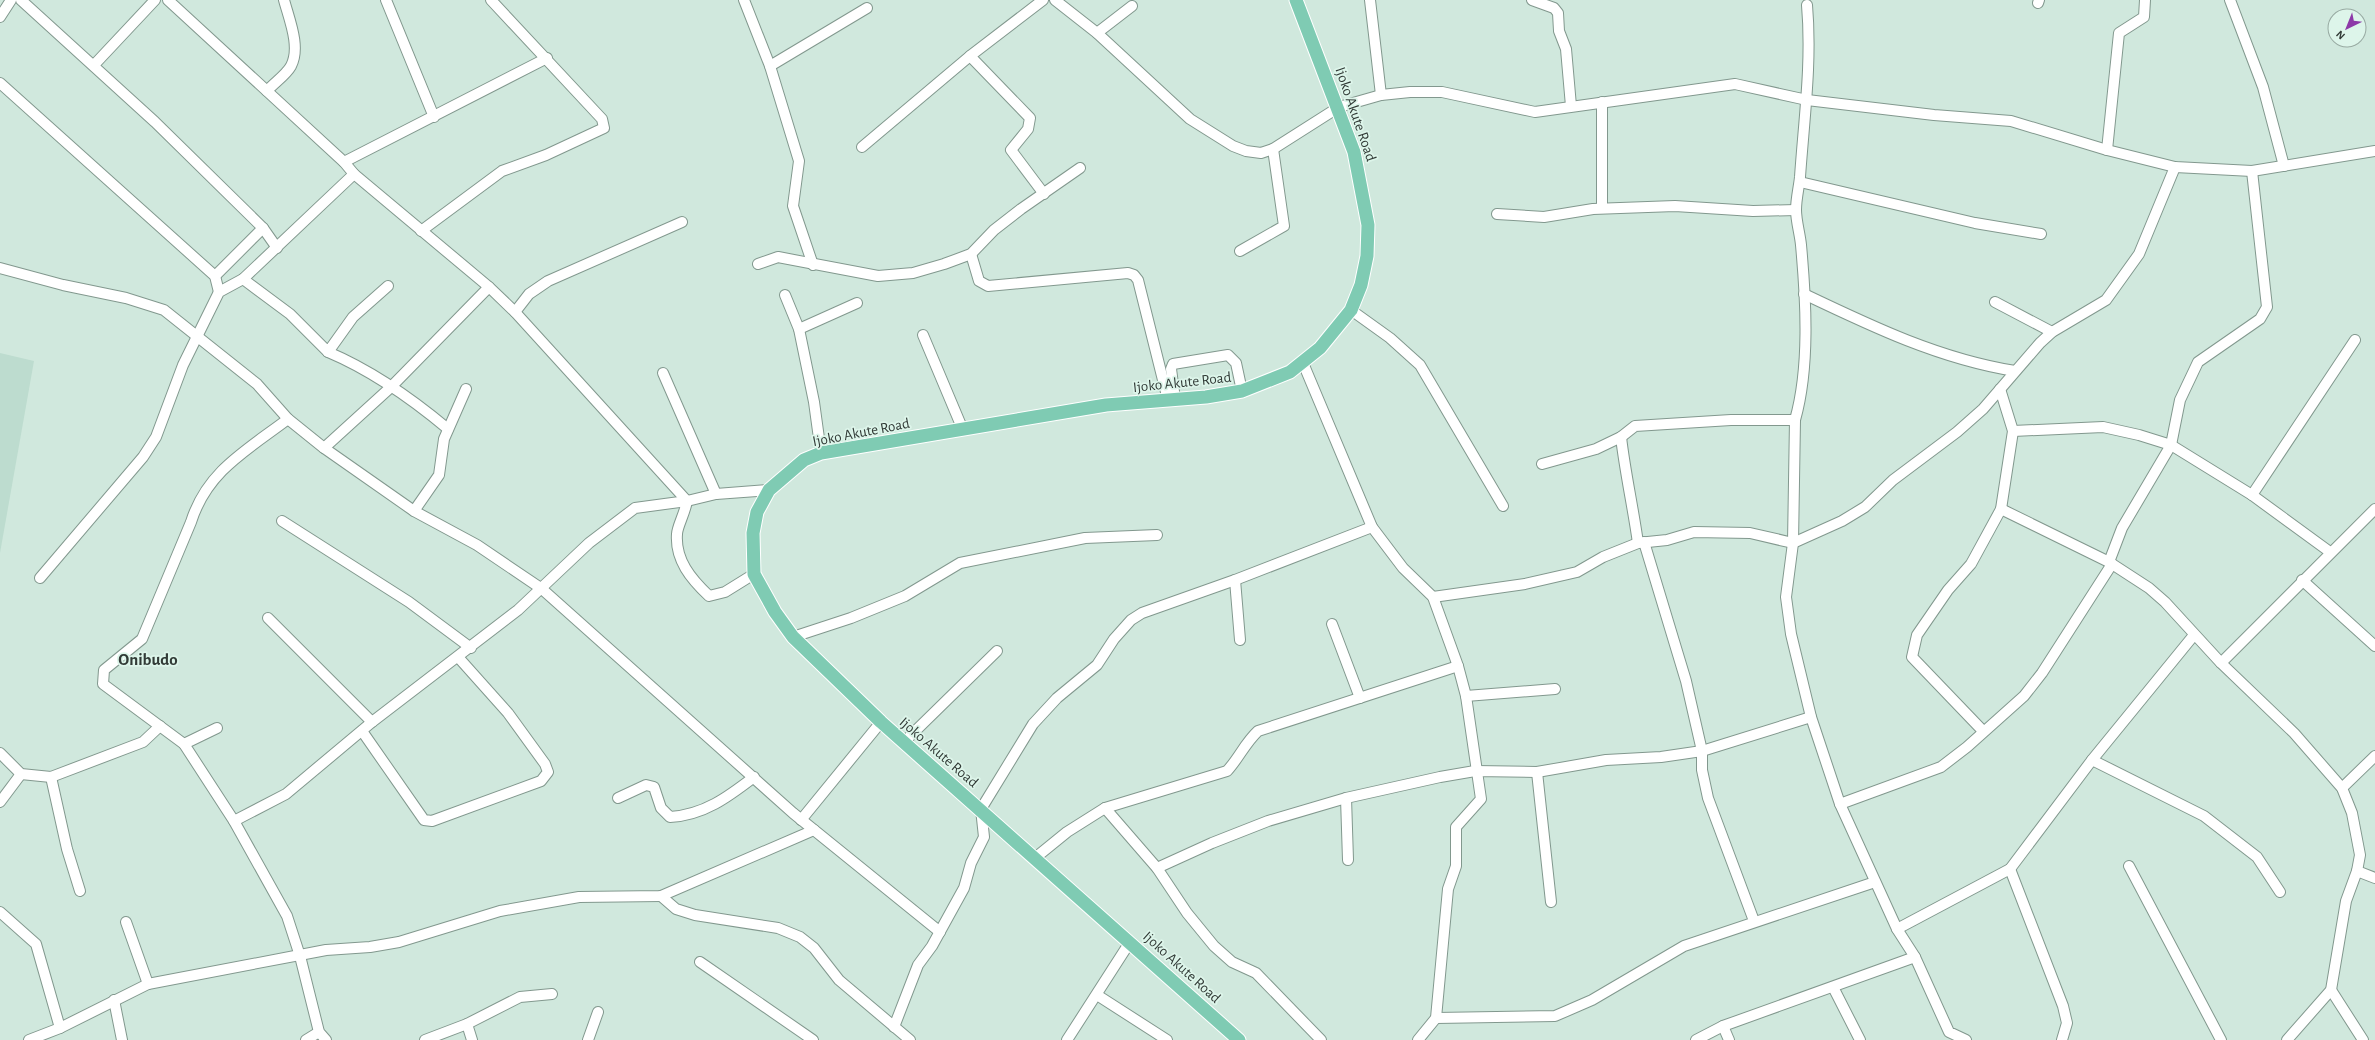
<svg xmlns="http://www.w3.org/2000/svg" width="2375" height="1040" viewBox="0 0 2375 1040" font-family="'Alegreya Sans',sans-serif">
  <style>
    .built { fill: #bddccf }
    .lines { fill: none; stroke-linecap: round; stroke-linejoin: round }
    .minor-casing { stroke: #82988e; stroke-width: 12 }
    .major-casing { stroke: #fff; stroke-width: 15 }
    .minor { stroke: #fff; stroke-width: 10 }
    .major { stroke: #7fcbb3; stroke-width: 13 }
    .labels { text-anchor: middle; stroke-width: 3.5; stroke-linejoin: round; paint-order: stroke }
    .street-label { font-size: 15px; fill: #313a36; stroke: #ddf5ea }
    .quarter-label { font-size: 17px; font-weight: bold; fill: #313a36; stroke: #ddf5ea }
  </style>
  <rect width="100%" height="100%" fill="#d0e8dd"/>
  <!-- built -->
  <path class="built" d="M0,353L34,361L0,553Z"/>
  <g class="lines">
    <!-- minor casing -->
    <g class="minor-casing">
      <g id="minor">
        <path d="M21,0L155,122L263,228L277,248"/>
        <path d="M168,0L344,162L354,174L489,287L515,312L687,501"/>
        <path d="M386,0L434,117"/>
        <path d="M744,0L770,66L799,161L793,206L813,265"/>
        <path d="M1055,0L1097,33L1190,119L1233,146L1246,151L1261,153L1273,149L1339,107L1381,95L1410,92H1442L1535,112L1735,84L1807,100L1934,115L2011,121L2107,150L2175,167L2252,171L2375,151"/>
        <path d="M1370,0L1381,95"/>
        <path d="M1532,0L1554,8L1558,13L1559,31L1566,49L1571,106"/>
        <path d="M2230,0L2263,87L2284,166"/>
        <path d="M2038,3L2039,0"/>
        <path d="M1807,5C1812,62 1804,119 1800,177C1799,187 1796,199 1796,210C1796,221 1800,234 1801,245C1806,300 1810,367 1795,420L1793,543L1786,597L1791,634L1811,717L1840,804L1897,929L1915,957L1949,1032L1966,1040"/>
        <path d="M0,17L11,0"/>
        <path d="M1097,33L1132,6"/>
        <path d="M970,56L1030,118L1028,129L1011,150L1044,194"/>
        <path d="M94,65L155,0"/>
        <path d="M770,66L867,8"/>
        <path d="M0,83L215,276L219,292"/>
        <path d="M267,91C274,83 286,75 291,66C301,47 289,19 284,0"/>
        <path d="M1602,102V208"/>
        <path d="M862,147L970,56L1043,0"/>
        <path d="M2107,150L2119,33L2144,17L2145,0"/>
        <path d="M344,162L547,58"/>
        <path d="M1800,182L1975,223L2041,234"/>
        <path d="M1497,214L1544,217L1593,209L1675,206L1753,211L1796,210"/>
        <path d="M421,231L502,171L546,155L604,128L602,119L491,0"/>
        <path d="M1240,251L1284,226L1273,149"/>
        <path d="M971,254L979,281L988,286L1128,273L1134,275L1138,280L1168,400"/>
        <path d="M758,264L778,257L878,276L913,273L944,264L971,254L994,230L1021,209L1080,168"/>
        <path d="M0,268L63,285L126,298L164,310L257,384L288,419L324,448L414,511L477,545L542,589L793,813L940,932"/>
        <path d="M215,276L263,228"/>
        <path d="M243,279L290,314L328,352L353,317L388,286"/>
        <path d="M1804,294C1873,327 1940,359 2015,371"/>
        <path d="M785,295L799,329L814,402L821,453"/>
        <path d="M1995,302L2052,332"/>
        <path d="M1351,310L1390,338L1420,365L1503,506"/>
        <path d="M515,312L529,294L548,281L682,222"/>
        <path d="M799,329L857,303"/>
        <path d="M923,335L963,430"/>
        <path d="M328,352C373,371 411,398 448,429"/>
        <path d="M1303,363L1372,527L1403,568L1433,597L1458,666L1466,696L1481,799L1456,827V866L1448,889L1436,1018L1418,1040"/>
        <path d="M663,373L716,494"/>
        <path d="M1175,399L1171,369L1173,364L1228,355L1236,363L1242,391"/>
        <path d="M288,419C247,450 207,471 191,522L142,639L104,670L103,684L184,744L234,821L287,916L300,956L319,1032L326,1040"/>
        <path d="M2013,431L2103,427L2139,435L2171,445L2252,495L2330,552"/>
        <path d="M1621,437C1625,472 1633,507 1638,543"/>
        <path d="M324,448L391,387L489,287"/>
        <path d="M1542,464L1596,449L1621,437L1635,426L1731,420H1795"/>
        <path d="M2252,495L2355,340"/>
        <path d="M687,501C685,513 677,527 677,534C675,560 691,579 709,596L725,592L754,574"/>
        <path d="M2001,509L2109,562L2149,588L2165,602L2221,663L2294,733L2342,788L2352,813L2360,855L2357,871L2346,901L2331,990L2287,1040"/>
        <path d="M414,511L439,475L444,439L466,389"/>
        <path d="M282,521L409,602L471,648"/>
        <path d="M1644,542L1686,681L1702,751V770L1708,798L1754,921"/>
        <path d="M2109,562L2122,528L2171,445L2180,400L2198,362L2260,319L2267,307L2252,171"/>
        <path d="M40,578L143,457L156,437L183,365L219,292L243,279L354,174"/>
        <path d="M1235,580L1240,640"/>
        <path d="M2302,580L2375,646"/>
        <path d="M1433,597L1525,584L1577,572L1603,557L1638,543L1667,540L1694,532L1750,533L1793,543L1842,521L1865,507L1893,480L1957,432L1983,409L2040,343L2052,332L2106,300L2139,254L2175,167"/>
        <path d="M268,618L372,722"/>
        <path d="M1332,624L1360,698"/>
        <path d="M793,637L851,618L905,596L960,563L1085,538L1157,535"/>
        <path d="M2221,663L2375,509"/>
        <path d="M1466,696L1555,689"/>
        <path d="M362,731L424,820L432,821L541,781L548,772L545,764L508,713L458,657"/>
        <path d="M1983,731L1912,657L1917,635L1948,590L1971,564L2001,509L2013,431L2000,389"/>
        <path d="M904,742L997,651"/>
        <path d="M184,744L217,728"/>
        <path d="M0,753L21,774L51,777L143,742L160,726"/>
        <path d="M2092,760L2204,816L2257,857L2280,892"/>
        <path d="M1537,772L1551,902"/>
        <path d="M51,777L67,849L80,891"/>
        <path d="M2342,788L2375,756"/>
        <path d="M618,798L646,785L654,787L661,808L670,817C704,815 728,797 754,777"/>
        <path d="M1346,798L1348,860"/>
        <path d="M0,802L21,774"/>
        <path d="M1840,804L1941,767L1967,747L2024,696L2042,673L2112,564"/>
        <path d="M1105,808L1157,868L1187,913L1214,946L1232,962L1256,973L1321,1040"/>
        <path d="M801,820L881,722"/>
        <path d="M234,821L286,794L372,722L518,610L589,543L635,508L687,501L716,494L769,490"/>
        <path d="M1035,858L1067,832L1105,808L1227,771C1239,758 1245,743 1258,731L1458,666"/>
        <path d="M2129,866L2221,1040"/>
        <path d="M1157,868L1212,843L1268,821L1346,798L1440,777L1475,771L1537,772L1606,760L1661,757L1702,751L1811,717"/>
        <path d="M2010,869L2063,1006L2067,1023L2062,1040"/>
        <path d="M2357,871L2375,878"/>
        <path d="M661,896L676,909L695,915L778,928L800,937L814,948L839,980L910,1040"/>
        <path d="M0,912L36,944L60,1028"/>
        <path d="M126,922L148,984"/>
        <path d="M1897,929L2010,869L2092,760L2194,635"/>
        <path d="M700,962L813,1040"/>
        <path d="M1833,987L1860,1040"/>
        <path d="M2331,990L2363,1040"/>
        <path d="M1097,995L1167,1040"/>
        <path d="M114,1000L122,1040"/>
        <path d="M1436,1018L1555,1016L1592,1000L1684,946L1875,882"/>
        <path d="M467,1024L472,1040"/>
        <path d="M1723,1026L1729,1040"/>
        <path d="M894,1027L918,965L932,946L964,888L971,863L984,837L981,809L1033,724L1057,698L1097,665L1114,639L1131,620L1142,613L1235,580L1372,527"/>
        <path d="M29,1040L60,1028L148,984L326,950L370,947L399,942L500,911L579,897L661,896L814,830"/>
        <path d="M306,1040L319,1032"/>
        <path d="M425,1040L467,1024L520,997L552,994"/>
        <path d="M588,1040L598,1012"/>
        <path d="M1067,1040L1130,942"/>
        <path d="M1696,1040L1723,1026L1915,957"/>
      </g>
    </g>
    <!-- major casing -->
    <g class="major-casing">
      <path id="major" d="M1239,1040L881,722L793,637L775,612L754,574L753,533L757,512L769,490L804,460L821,453L1106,405L1206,397L1242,391L1290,372L1320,348L1351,310L1361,285L1367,256L1368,225L1354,152L1296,0"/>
    </g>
    <!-- minor -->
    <use href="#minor" class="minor"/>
    <!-- major -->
    <use href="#major" class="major"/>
  </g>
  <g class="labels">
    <!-- street labels -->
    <g class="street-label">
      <text transform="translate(1356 114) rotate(71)" y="5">Ijoko Akute Road</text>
      <text transform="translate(1182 382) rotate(-6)" y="5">Ijoko Akute Road</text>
      <text transform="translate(861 432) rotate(-11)" y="5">Ijoko Akute Road</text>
      <text transform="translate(939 752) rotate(41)" y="5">Ijoko Akute Road</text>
      <text transform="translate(1182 967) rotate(42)" y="5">Ijoko Akute Road</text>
    </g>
    <!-- quarter labels -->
    <g class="quarter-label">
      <text x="148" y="665">Onibudo</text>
    </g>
  </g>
  <!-- north arrow -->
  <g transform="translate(2347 28) rotate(223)"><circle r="19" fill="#ddf5ea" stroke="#98aaa2"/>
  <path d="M0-3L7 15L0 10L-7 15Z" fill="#8d39a8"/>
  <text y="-6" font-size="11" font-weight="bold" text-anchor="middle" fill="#313a36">N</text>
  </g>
</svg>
